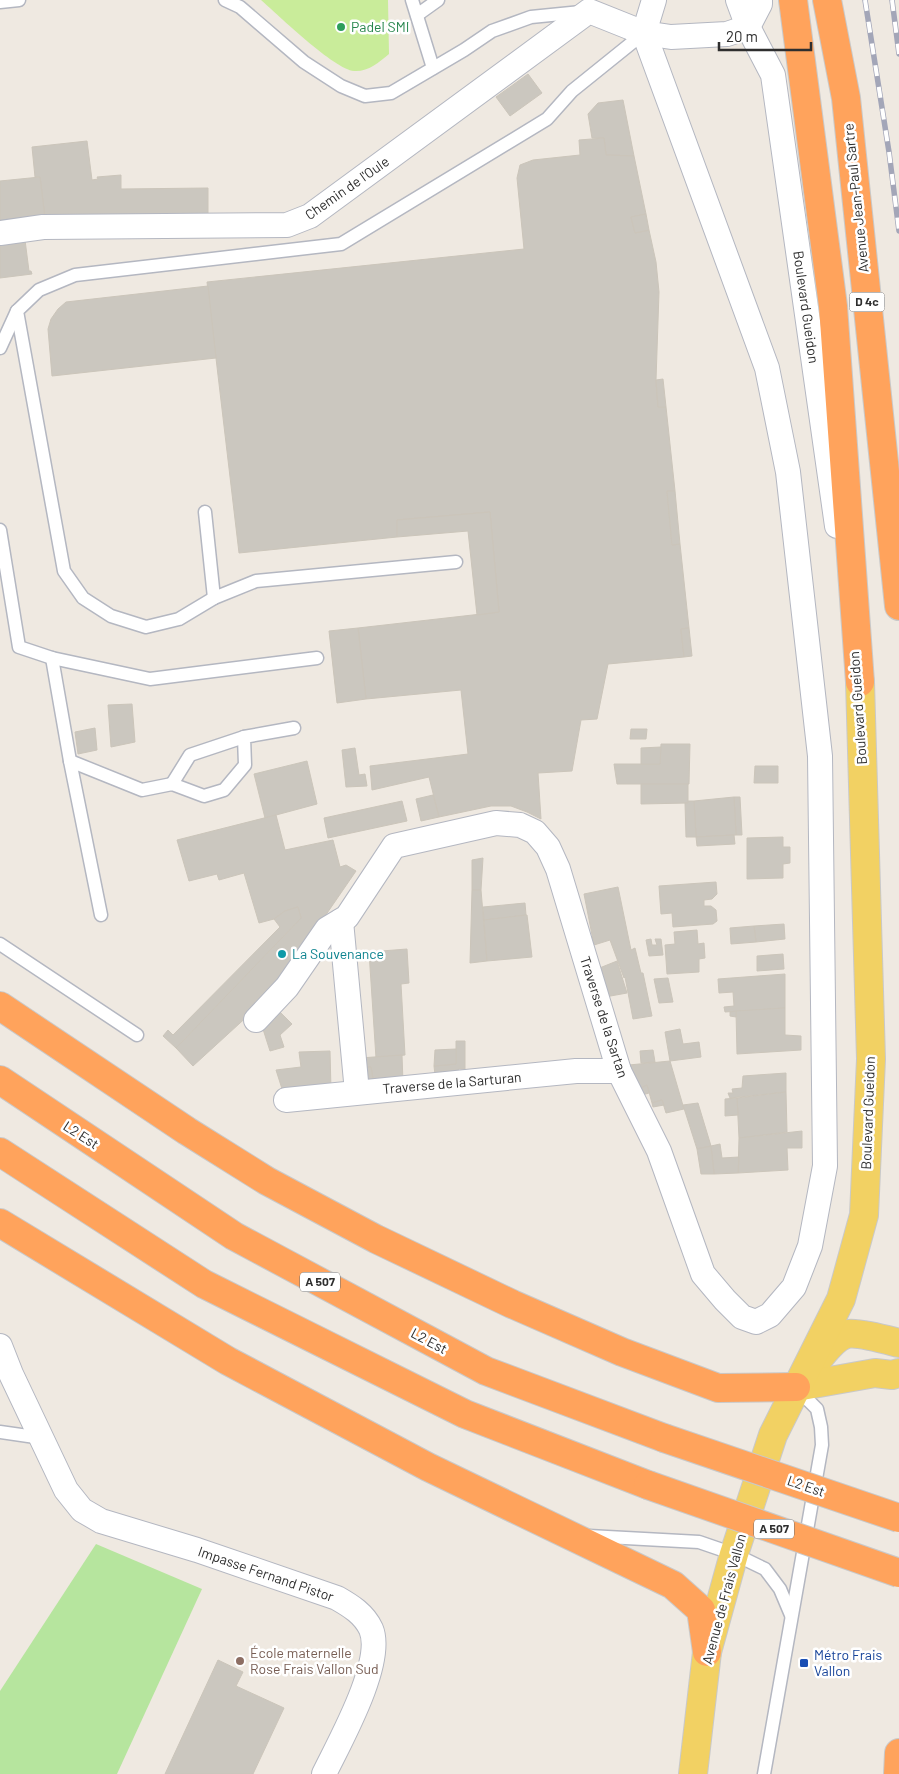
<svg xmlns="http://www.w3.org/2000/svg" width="899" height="1774" viewBox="0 0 899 1774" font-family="Barlow,sans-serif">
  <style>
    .green { fill: #b6e59e }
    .pitch { fill: #c9ec9a }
    .building { fill: #cbc7bf; stroke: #cbc5ba }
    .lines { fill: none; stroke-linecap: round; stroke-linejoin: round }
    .lane-casing { stroke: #b4b7c1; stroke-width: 15 }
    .street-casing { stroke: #b4b7c1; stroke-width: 26 }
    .primary-casing { stroke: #c9c9c9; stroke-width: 30 }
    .highway-casing { stroke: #c9c9c9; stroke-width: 30 }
    .lane { stroke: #fff; stroke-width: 12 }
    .street { stroke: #fff; stroke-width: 24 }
    .primary { stroke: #f2d163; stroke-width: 28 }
    .highway { stroke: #ffa35c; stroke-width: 28 }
    .rail-casing { stroke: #a3a6b8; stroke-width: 5.5 }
    .rail { stroke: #fff; stroke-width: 4; stroke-dasharray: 11; stroke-linecap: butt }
    .highway-bridge-casing { stroke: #c9c9c9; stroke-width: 30; stroke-linecap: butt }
    .highway-bridge { stroke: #ffa35c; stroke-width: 28 }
    .leisure-dot { fill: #2e9e5b; stroke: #fff; stroke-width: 2 }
    .culture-dot { fill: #0f9aa8; stroke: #fff; stroke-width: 2 }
    .education-dot { fill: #8d6e63; stroke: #fff; stroke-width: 2 }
    .transit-dot { fill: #1a4fb4; stroke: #fff; stroke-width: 2 }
    .labels { text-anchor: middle; stroke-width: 5; stroke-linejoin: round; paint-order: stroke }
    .shield { fill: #fff; stroke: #6d6d6d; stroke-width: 1 }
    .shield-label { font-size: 12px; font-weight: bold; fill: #2e2e2e }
    .leisure-label { font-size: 14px; fill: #27864d; stroke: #fff; text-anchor: start }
    .street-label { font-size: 14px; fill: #2e2e2e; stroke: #fff }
    .culture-label { font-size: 14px; fill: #0d838f; stroke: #fff; text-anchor: start }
    .education-label { font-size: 14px; fill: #785e54; stroke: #fff; text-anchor: start }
    .transit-label { font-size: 14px; fill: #164399; stroke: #fff; text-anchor: start }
  </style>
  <rect width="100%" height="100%" fill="#efe9e1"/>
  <!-- green -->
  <path class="green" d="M96,1544L202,1589L117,1774H0V1691Z"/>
  <!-- pitch -->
  <path class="pitch" d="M261,0H388L389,54C378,63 368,72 354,71C335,70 278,15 261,0Z"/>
  <!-- building -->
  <g class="building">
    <path d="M528,74L542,93L510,116L496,97Z"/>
    <path d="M623,100L634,156L606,155L604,138H592L588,114L598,103Z"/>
    <path d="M604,138L606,155L634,156L646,214L631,217L635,233L649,230L656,262L659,292L656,380L658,407H666L675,491H667L672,545L680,544L689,628L681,629L684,657L608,664L597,719L581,720L572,771L538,773L541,819L527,812L511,806H491L439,817L429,777L372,790L370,766L468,754L461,690L366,699L358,628L499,612L490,512L397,520V537L239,553L207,282L524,249L517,178L520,165L533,160L580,155L579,140Z"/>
    <path d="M87,141L92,180L98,179L97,177L121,175V189L208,188V217L45,218L40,177H35L32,147Z"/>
    <path d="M40,177L45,218L0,224V181Z"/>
    <path d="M646,214L649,230L635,233L631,217Z"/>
    <path d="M25,240L29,271H31L32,274L0,278V243Z"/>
    <path d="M208,286L216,358L52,376L48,329L51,319L58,309L66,302Z"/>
    <path d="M663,379L666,407H658L656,380Z"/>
    <path d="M667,491H675L680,544L672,545Z"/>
    <path d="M490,512L499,612L477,615L468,531L397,537V520Z"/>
    <path d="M358,628L366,699L337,703L329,631Z"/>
    <path d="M689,628L692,656L684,657L681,629Z"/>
    <path d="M132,704L135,742L111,747L108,705Z"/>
    <path d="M95,728L97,750L78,754L75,732Z"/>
    <path d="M631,729H647L646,739H630Z"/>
    <path d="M661,744H690L689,784H617L614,764H660Z"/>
    <path d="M661,747L660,764H641V748Z"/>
    <path d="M355,748L359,775L365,774L367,786L346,787L342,750Z"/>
    <path d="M307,761L317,804L265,818L254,774Z"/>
    <path d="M755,766H778V783H754Z"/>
    <path d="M641,784H688V803L641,804Z"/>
    <path d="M433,795L439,817L421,821L416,799Z"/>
    <path d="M734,797H740L742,835H736Z"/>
    <path d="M734,797L736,835L696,837L694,801Z"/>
    <path d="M402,801L407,821L328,838L324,818Z"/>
    <path d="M688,801H694L696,837H686L685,803H688Z"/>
    <path d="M276,815L285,850L333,840L340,867L346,865L356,871L277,986L251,1013L193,1066L176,1048L301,918L298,907L285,911L274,919L259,923L244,873L219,880L217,874L189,881L177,840Z"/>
    <path d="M734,835L735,844L697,846L696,837Z"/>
    <path d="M783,837V847H790V863L783,864V878L747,879V838Z"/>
    <path d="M483,858L481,890H472V860Z"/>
    <path d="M716,882L717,894L712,899L704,900V906H711L716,910L717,921L713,924L673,927L672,913L661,914L659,886Z"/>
    <path d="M618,887L631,950L635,948L641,973H643L652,1016L633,1019L625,977L624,978L610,940L594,945L584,894Z"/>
    <path d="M472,890H481L487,961L470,963Z"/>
    <path d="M525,903L526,915L484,920L483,907Z"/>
    <path d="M298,907L301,918L176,1048L163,1036L168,1030L173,1035L280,927L274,919L285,911Z"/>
    <path d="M527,915L532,957L487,961L484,920Z"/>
    <path d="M784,924L785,939L756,942L754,926Z"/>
    <path d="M754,926L756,942L731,944L730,928Z"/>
    <path d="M697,930L698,944L704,943L705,958L699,959V972L667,974L665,945L675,944L674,932Z"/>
    <path d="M651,939L652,945H657L655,939H661L663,955L649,956L646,940Z"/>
    <path d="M407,949L409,983L401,984L405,1055L376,1058L369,952Z"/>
    <path d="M783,954L784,969L757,971V956Z"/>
    <path d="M617,961L627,993L605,997L597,969Z"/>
    <path d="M785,974V1008L725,1012L724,1007L734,1006L733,992L719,993L718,979Z"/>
    <path d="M668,978L673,1002L659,1003L654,979Z"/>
    <path d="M785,1008V1035L801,1036V1050L737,1054L736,1011Z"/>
    <path d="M278,1010L292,1024L280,1035L284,1047L270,1051L262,1026Z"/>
    <path d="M736,1011V1017L730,1016V1012Z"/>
    <path d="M680,1029L683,1044L699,1042L701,1057L670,1061L665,1032Z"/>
    <path d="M456,1041H465V1069H458L460,1073L435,1075L434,1066L456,1064Z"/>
    <path d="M456,1049V1064L434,1066L435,1050Z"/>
    <path d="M653,1050L655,1062L641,1063L640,1051Z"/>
    <path d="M330,1051L331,1090L284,1095L276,1070L301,1067L299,1052Z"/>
    <path d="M402,1055L403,1083L374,1085L371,1067L361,1068L360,1058Z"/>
    <path d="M670,1061L684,1109L666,1113L662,1100L652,1103L647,1085L639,1089L629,1065Z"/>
    <path d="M371,1067L374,1085L363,1086L361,1068Z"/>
    <path d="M786,1073V1092L730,1098L728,1093H733L732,1089L742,1088L743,1076Z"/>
    <path d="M647,1085L649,1093L642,1095L639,1089Z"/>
    <path d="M786,1092L787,1132L739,1138L737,1098Z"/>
    <path d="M737,1098L738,1115L725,1116V1099Z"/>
    <path d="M662,1100L664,1105L653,1107L652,1103Z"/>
    <path d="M698,1103L711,1146L697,1149L683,1105Z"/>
    <path d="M802,1131V1148H787L788,1170L738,1173L739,1138Z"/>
    <path d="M720,1144L722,1158L739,1157L738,1173L714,1174L711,1146Z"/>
    <path d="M711,1146L714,1174H701L697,1149Z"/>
    <path d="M218,1660L243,1672L236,1686L284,1708L253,1774H165Z"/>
  </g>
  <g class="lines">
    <!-- lane casing -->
    <g class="lane-casing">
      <g id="lane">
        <path d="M225,0L240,7L304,62L341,86L365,96L391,93L464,50L492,31L531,17L581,12"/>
        <path d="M412,0L433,68"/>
        <path d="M0,2L19,0"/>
        <path d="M417,15L438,0"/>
        <path d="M0,348L17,311"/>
        <path d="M205,512L214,598"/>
        <path d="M0,530L19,647L52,658L150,679L317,658"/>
        <path d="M456,562L256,581L214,598L179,619L146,627L111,616L83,598L64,571L17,311L39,290L75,275L341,244L547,119L572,91L644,33"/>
        <path d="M52,658L70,761L101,915"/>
        <path d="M70,761L142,790L172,784L204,796L224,790L245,765L244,737L294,728"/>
        <path d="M172,784L190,755L244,737"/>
        <path d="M0,944L137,1035"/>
        <path d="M0,1432L42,1438"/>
        <path d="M589,1536L699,1542L734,1554L765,1569L780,1589L791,1615"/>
        <path d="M764,1774L822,1445L821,1427L817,1409L796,1388"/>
      </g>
    </g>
    <!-- street casing -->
    <g class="street-casing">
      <g id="street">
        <path d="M738,0L748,27L773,75L837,526"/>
        <path d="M0,233L43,227L287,225L310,216L589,11L644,33L671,37L727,34L748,27L760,4V0"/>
        <path d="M341,921L357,1092"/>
        <path d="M256,1020L287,987L327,929L347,917L394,846L496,823L520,825L535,832L548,847L558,869L619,1071L659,1151L703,1274L725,1300L742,1317L756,1322L770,1315L794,1287L810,1246L825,1166L820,756L788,472L767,368L644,33L654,0"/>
        <path d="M286,1100L576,1071H619"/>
        <path d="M0,1346L11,1374L66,1490L82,1510L101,1521L197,1550L337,1598C351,1606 364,1614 371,1629C385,1662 339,1743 324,1774"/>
      </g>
    </g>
    <!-- primary casing -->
    <g class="primary-casing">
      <g id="primary">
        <path d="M817,1361C824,1352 835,1337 847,1334C858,1332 887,1340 899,1343"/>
        <path d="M796,1387L875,1373L892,1375L899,1373"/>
        <path d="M693,1774L707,1652L734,1554L773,1435L841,1299L864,1215L871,1059L860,682"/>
      </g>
    </g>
    <!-- highway casing -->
    <g class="highway-casing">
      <g id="highway">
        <path d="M793,0L833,306L860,682"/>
        <path d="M827,0L846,98L899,606"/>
        <path d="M0,1006L187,1131L267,1181L376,1239L512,1304L622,1352L718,1388L796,1387"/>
        <path d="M0,1080L234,1236L486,1371L664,1438"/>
        <path d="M0,1152L204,1284L465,1414L648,1485"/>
        <path d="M0,1223L228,1361L428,1467L673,1585L701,1610L707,1652"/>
        <path d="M898,1774L899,1753"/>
      </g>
    </g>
    <!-- lane -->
    <use href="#lane" class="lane"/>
    <!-- street -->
    <use href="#street" class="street"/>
    <!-- primary -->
    <use href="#primary" class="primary"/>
    <!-- highway -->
    <use href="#highway" class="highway"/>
    <!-- rail casing -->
    <g class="rail-casing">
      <g id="rail">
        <path d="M865,0L889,152L899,231"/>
        <path d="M892,0L899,54"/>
      </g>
    </g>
    <!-- rail -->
    <use href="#rail" class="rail"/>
    <!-- highway-bridge casing -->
    <g class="highway-bridge-casing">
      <g id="highway-bridge">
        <path d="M664,1438L899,1518"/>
        <path d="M648,1485L899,1573"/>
      </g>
    </g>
    <!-- highway-bridge -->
    <use href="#highway-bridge" class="highway-bridge"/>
  </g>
  <!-- markers -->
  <circle class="leisure-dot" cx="341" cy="27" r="5"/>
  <circle class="culture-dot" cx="282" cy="954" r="5"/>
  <circle class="education-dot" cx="240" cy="1661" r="5"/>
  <rect class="transit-dot" x="799" y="1658" width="10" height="10" rx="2.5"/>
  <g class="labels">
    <!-- shield labels -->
    <g class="shield">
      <rect x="849.5" y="292.5" width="35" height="19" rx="4"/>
      <rect x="300" y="1272.5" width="40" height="19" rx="4"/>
      <rect x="754" y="1519.5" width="40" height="19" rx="4"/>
    </g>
    <g class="shield-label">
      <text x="867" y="306">D 4c</text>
      <text x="320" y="1286">A 507</text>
      <text x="774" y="1533">A 507</text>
    </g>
    <!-- leisure labels -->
    <g class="leisure-label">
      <text x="351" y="32">Padel SMI</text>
    </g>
    <!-- street labels -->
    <g class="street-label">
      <text transform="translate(347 188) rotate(-35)" y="5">Chemin de l'Oule</text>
      <text transform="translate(856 198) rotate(-96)" y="5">Avenue Jean-Paul Sartre</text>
      <text transform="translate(806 307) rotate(82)" y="5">Boulevard Gueidon</text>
      <text transform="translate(858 708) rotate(-94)" y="5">Boulevard Gueidon</text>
      <text transform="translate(604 1017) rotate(72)" y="5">Traverse de la Sartan</text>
      <text transform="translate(452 1083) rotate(-5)" y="5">Traverse de la Sarturan</text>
      <text transform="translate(868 1113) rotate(-88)" y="5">Boulevard Gueidon</text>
      <text transform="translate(81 1135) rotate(33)" y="5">L2 Est</text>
      <text transform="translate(429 1341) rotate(28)" y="5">L2 Est</text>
      <text transform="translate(806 1486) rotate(19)" y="5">L2 Est</text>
      <text transform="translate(266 1574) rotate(19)" y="5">Impasse Fernand Pistor</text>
      <text transform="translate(724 1599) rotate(-75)" y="5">Avenue de Frais Vallon</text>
    </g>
    <!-- culture labels -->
    <g class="culture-label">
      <text x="292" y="959">La Souvenance</text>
    </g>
    <!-- education labels -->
    <g class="education-label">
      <text x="250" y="1658">École maternelle<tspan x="250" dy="16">Rose Frais Vallon Sud</tspan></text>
    </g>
    <!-- transit labels -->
    <g class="transit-label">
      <text x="814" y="1660">Métro Frais<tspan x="814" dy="16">Vallon</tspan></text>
    </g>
  </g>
  <!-- scale -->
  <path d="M719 42v8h92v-8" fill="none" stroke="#2e2e2e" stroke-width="2.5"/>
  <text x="726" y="42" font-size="15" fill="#2e2e2e" stroke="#ffffff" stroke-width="4" paint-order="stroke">20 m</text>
</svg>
